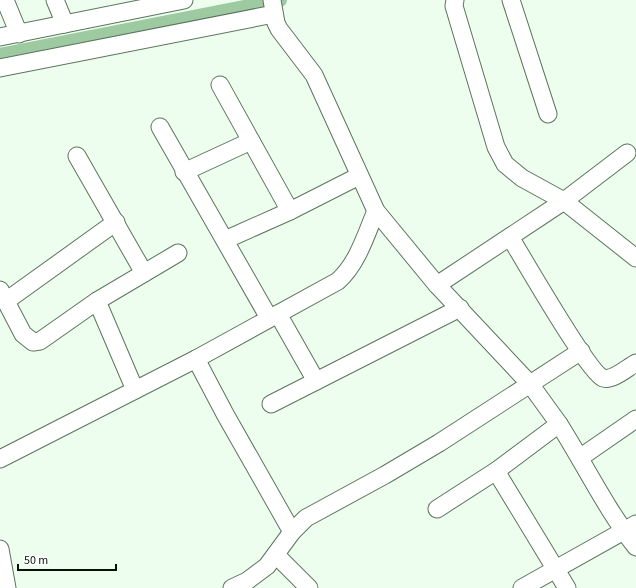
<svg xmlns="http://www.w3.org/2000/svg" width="636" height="588" viewBox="0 0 636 588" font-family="'Source Sans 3',sans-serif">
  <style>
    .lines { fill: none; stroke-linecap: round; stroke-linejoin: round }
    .canal { stroke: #9ecaa2; stroke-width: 14 }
    .minor-casing { stroke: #5b755d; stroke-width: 19 }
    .minor { stroke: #fff; stroke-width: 17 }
  </style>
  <rect width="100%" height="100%" fill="#edfeee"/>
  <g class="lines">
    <!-- canal -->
    <path class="canal" d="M0,55L280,0"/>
    <!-- minor casing -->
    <g class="minor-casing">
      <g id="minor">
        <path d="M5,0L19,34"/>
        <path d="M55,0L65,24"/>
        <path d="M272,0L276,23L279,29L314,75L376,211L437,285L530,384L559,424L496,471L437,509"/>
        <path d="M455,0L454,6L496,147L505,164L522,178L564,201L636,258"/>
        <path d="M511,0L548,114"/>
        <path d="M0,37L184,0"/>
        <path d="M0,68L274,14"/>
        <path d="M220,85L290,211"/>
        <path d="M160,127L269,318"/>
        <path d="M77,156L144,273"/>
        <path d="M184,172L251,141"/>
        <path d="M510,237C523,258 588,372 603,378C613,381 628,367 636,363"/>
        <path d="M225,240L290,211L359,176"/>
        <path d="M437,285L564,201L627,153"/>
        <path d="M0,290L23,334L33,342L40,341L97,301L178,253"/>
        <path d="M6,301L116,222"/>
        <path d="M97,301L135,390"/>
        <path d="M278,314L316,381"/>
        <path d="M196,359L225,414L292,532"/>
        <path d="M271,404L460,308"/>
        <path d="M559,424C585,465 606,509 636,547"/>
        <path d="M581,457L636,419"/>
        <path d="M0,459L196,359L338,281C358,263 366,234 376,211"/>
        <path d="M496,471L567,588"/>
        <path d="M0,549L7,588"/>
        <path d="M276,555L309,588"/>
        <path d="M232,588L247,581L267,566L292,532L306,518L385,475L439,443L581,351"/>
        <path d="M522,588L636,524"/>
      </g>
    </g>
    <!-- minor -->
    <use href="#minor" class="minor"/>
  </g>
  <!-- scale -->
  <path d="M18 564v6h98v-6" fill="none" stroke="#061007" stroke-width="2"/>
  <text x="24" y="564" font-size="12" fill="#061007" stroke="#ffffff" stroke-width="3" paint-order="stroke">50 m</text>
</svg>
